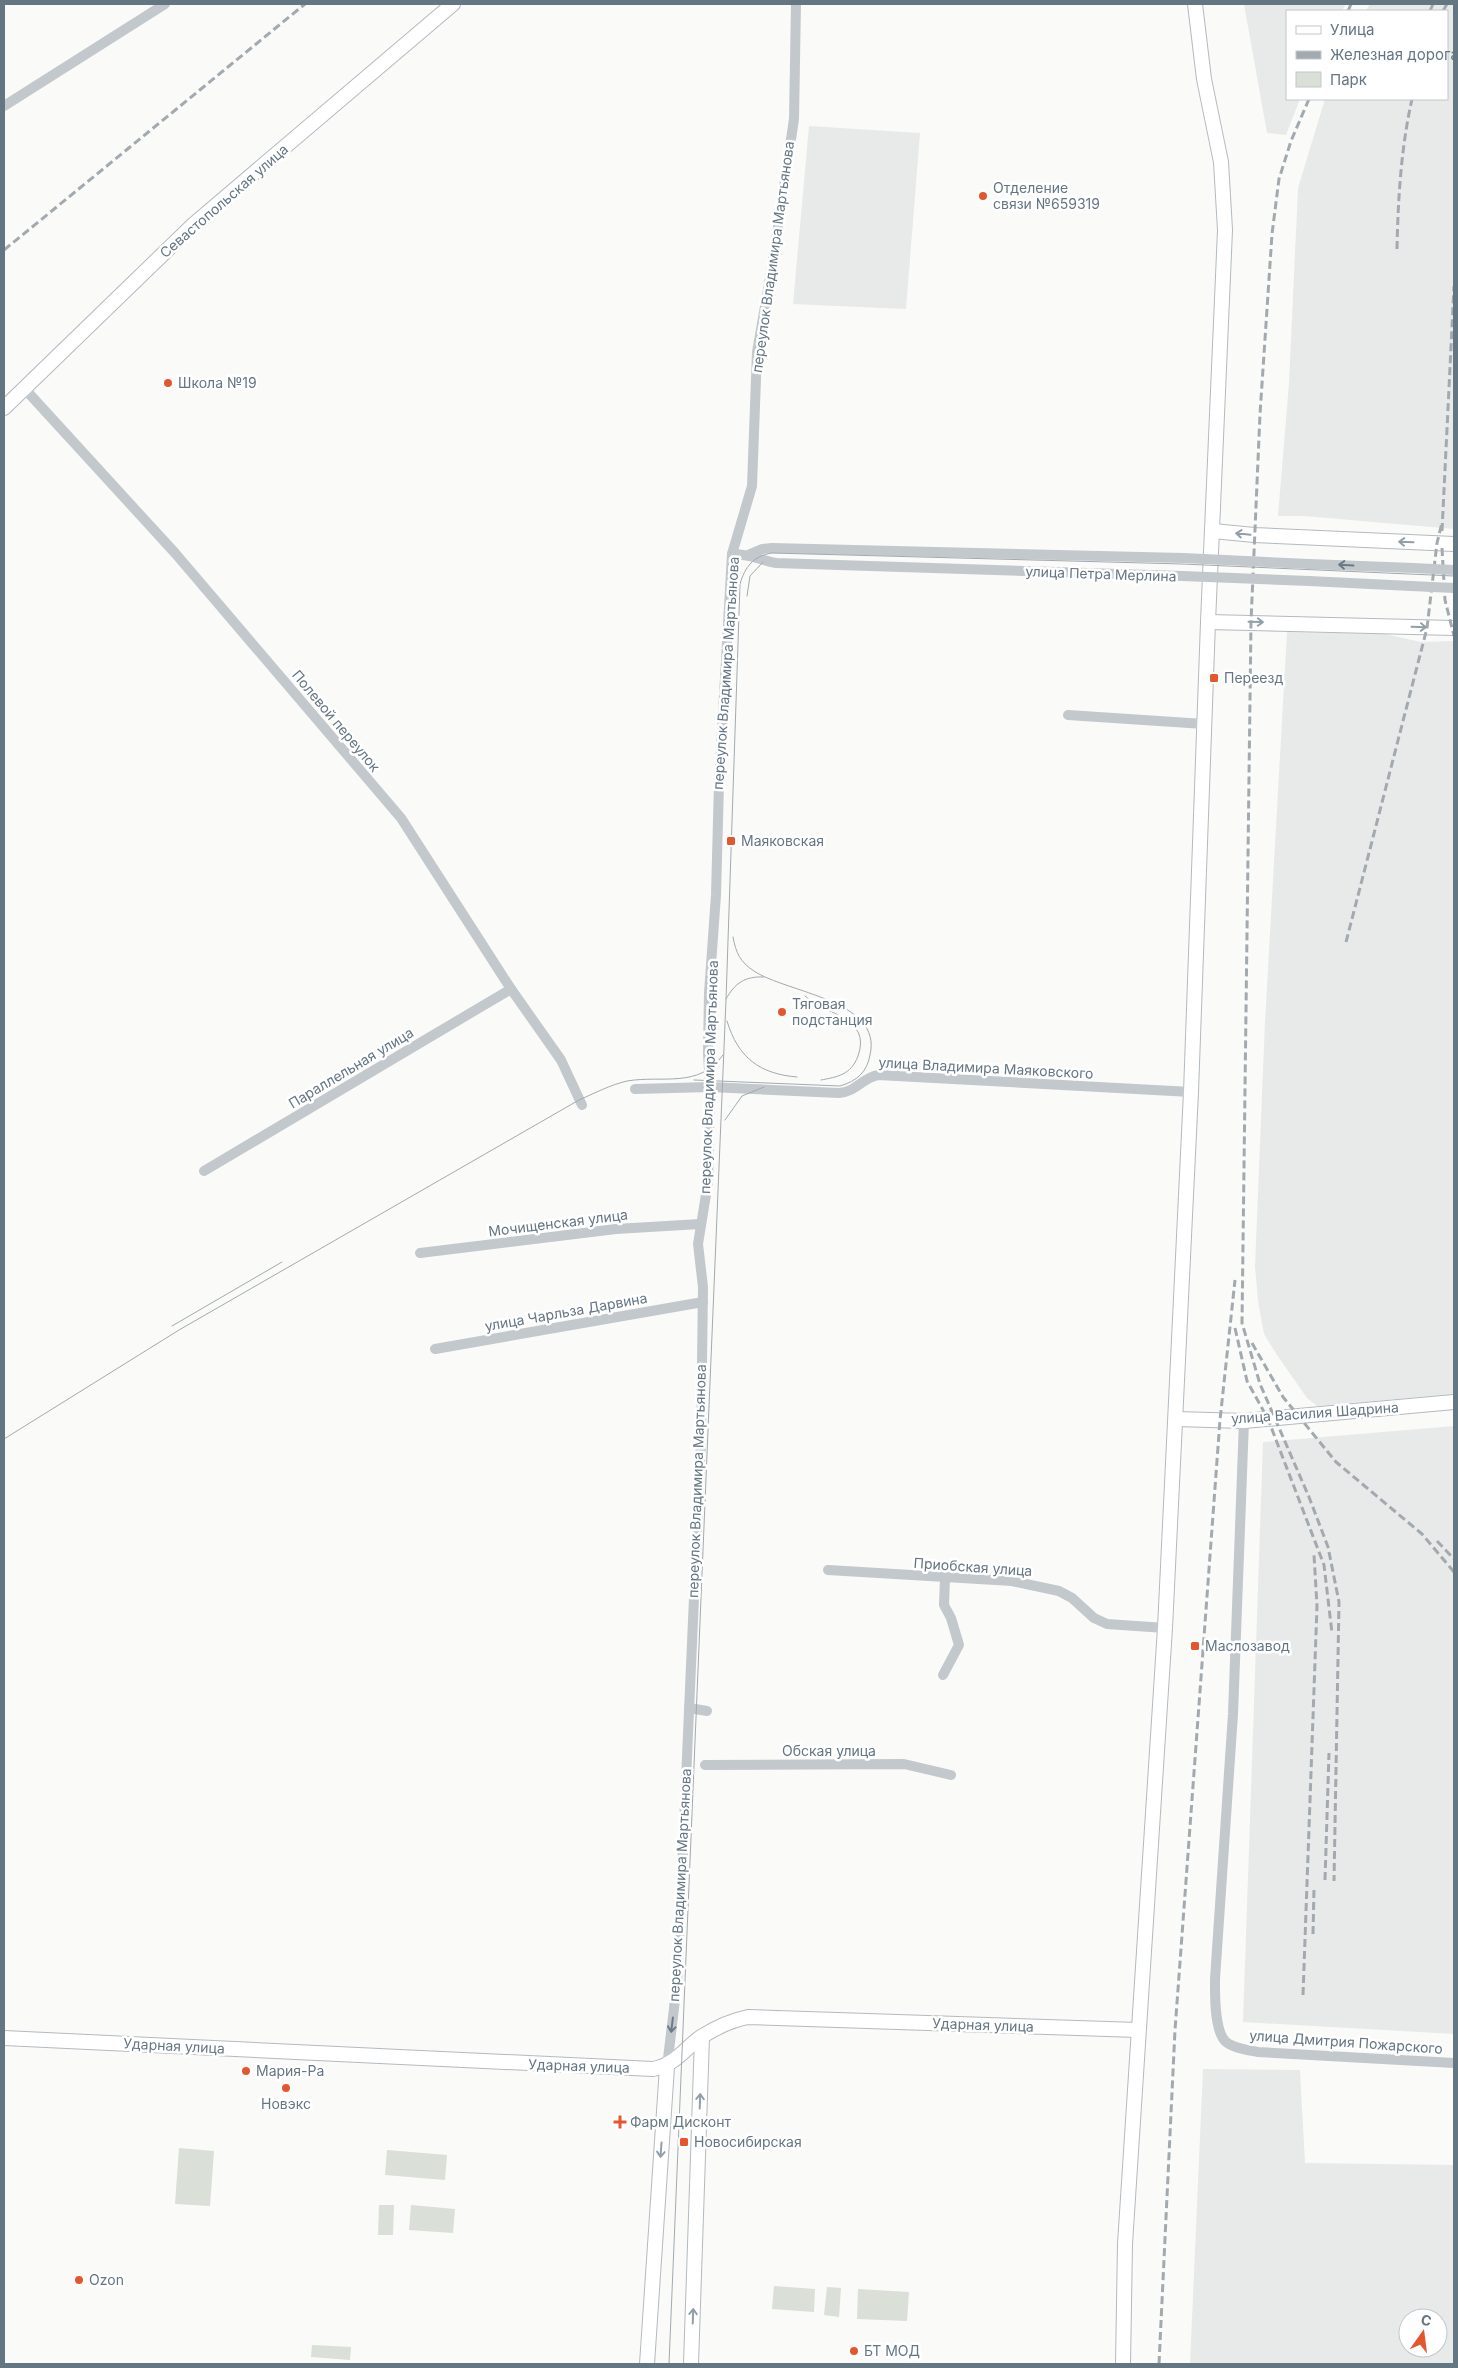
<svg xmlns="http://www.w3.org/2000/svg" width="1458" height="2368" viewBox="0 0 1458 2368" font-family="Inter,sans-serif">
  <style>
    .built { fill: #e8e9e9; fill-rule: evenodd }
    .green { fill: #dadfd7 }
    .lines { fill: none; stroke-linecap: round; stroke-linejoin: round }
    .secondary-casing { stroke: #b3babf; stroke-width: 16 }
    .street { stroke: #c3c8cc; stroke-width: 10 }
    .secondary { stroke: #fff; stroke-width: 14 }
    .tram { stroke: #a2aab0; stroke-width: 1 }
    .rail { stroke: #a2aab0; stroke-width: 3; stroke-dasharray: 8 4; stroke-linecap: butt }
    .street-bridge { stroke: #c3c8cc; stroke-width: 10 }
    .oneway { stroke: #939fa8 }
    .oneway2 { stroke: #6a7a87 }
    .poi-dot { fill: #e4572e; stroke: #fff; stroke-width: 2 }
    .labels { text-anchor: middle; stroke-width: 5; stroke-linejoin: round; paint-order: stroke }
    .poi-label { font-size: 14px; fill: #657683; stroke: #fff; text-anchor: start }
    .street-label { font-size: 14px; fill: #657683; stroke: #fff }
  </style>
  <rect width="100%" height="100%" fill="#fafaf8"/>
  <!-- built -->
  <g class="built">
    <path d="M1244,4H1346L1342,11H1287V99H1300L1286,135L1267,133Z"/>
    <path d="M1370,4H1454V529L1304,516H1278L1289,383L1298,188L1325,99H1447V11H1366Z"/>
    <path d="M809,126L920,133L906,309L793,304Z"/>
    <path d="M1287,632L1385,634L1421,642L1454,641V1394L1317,1406L1307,1398L1277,1355L1264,1334L1258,1301L1255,1266L1265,1022Z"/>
    <path d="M1454,1426V2034L1243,2022L1263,1442Z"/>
    <path d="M1203,2069L1300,2070L1305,2163L1454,2165V2364H1190ZM1408,2318H1438V2348H1408Z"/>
  </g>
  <!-- green -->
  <g class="green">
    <path d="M179,2148L214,2151L210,2206L175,2204Z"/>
    <path d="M387,2150L447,2155L445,2180L385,2175Z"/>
    <path d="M379,2205H394L393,2235H378Z"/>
    <path d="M411,2205L455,2209L453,2233L409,2230Z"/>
    <path d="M774,2286L815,2289L814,2312L772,2309Z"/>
    <path d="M827,2287L841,2288L839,2317L824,2315Z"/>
    <path d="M858,2289L909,2292L907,2321L857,2319Z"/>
    <path d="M312,2345L351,2347L350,2360L311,2357Z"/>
  </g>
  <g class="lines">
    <!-- secondary casing -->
    <g class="secondary-casing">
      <g id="secondary">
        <path d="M4,408L194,224L453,4"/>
        <path d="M1213,531L1254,535L1454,544"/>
        <path d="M1208,622L1454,628"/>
        <path d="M1176,1419L1244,1421L1454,1402"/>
        <path d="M4,2038L653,2069C675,2065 684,2049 701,2037C715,2028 733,2020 748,2017L1138,2030"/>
        <path d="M647,2364L667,2067"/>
        <path d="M691,2364L702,2037"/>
        <path d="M1123,2364L1125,2244L1165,1628L1191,1092L1208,622L1225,230L1221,162L1204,79L1195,4"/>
      </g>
    </g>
    <!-- street -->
    <g class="street">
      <path d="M4,106L165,4"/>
      <path d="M24,388L175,553L401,818L511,989L561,1060L582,1105"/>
      <path d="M732,554C751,554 759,560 776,563L1182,576"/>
      <path d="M750,554L762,549L772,548L1183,558"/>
      <path d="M1309,564L1413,568"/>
      <path d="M1309,581L1411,586"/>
      <path d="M1068,715L1204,724"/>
      <path d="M635,1089L710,1087L839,1093C856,1092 862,1078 878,1075L1191,1092"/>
      <path d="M204,1171L511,989"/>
      <path d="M420,1253L616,1229L700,1224"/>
      <path d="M435,1349L703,1302"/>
      <path d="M1244,1421L1233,1714L1215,1979C1215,1993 1214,2029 1225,2041C1232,2048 1248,2050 1258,2052L1454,2063"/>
      <path d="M828,1570L1012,1581L1059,1591L1072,1598L1094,1618L1107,1624L1165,1628"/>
      <path d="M943,1675L959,1645L951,1618L944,1605L945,1578"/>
      <path d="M689,1708L707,1711"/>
      <path d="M705,1765L904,1764L951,1775"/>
      <path d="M667,2067L677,1983L701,1439L703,1287L698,1244L708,1182L710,1087L708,1053L709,993L716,895L719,783L732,554L752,486L757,352L773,261L794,119L796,4"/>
    </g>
    <!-- secondary -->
    <use href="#secondary" class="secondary"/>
    <!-- tram -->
    <g class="tram">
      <path d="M747,596L750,576L763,562"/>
      <path d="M805,996C825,1015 872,1017 858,1056C851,1075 837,1077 821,1080"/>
      <path d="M726,999C735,983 745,976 764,977"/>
      <path d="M727,1021C738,1058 760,1074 797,1077"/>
      <path d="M694,1080L840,1086C857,1081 867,1072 870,1055C883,1000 787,993 754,971C740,962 736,953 733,937"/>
      <path d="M725,1120L742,1096L764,1087"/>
      <path d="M172,1326L282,1262"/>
      <path d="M4,1439L179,1330L579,1100C595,1093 610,1085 627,1081C662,1075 699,1089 723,1055"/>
      <path d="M669,2364L726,1000L740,584C745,567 753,556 772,553L1182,564L1454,576"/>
    </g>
    <!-- rail -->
    <g class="rail">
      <path d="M1348,11L1351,4"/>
      <path d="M1430,11L1433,4"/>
      <path d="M1443,11L1447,4"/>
      <path d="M1309,99L1291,141L1279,179L1272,234L1260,414L1251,622L1242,1323L1260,1384L1309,1497L1328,1547L1339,1602L1334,1881"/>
      <path d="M1397,249C1398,199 1401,148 1412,99"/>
      <path d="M4,250L305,4"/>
      <path d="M1442,531L1454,286"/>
      <path d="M1442,548L1445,600L1454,636"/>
      <path d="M1346,942L1427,628L1437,543L1442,523"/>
      <path d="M1235,1328L1247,1381L1268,1419L1324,1565L1332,1633"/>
      <path d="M1252,1343L1283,1397L1336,1462L1422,1534L1454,1572"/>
      <path d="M1437,1541L1454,1559"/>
      <path d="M1325,1880L1329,1753"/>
      <path d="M1313,1934L1314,1889"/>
      <path d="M1303,1995L1317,1606L1314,1555"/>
      <path d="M1159,2364L1175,2030L1220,1420L1235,1280"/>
    </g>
    <!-- street-bridge -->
    <g class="street-bridge">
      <path d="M1183,558L1309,564"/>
      <path d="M1413,568L1454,570"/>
      <path d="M1182,576L1309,581"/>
      <path d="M1411,586L1454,588"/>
    </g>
  </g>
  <!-- one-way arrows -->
  <defs><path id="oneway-shaft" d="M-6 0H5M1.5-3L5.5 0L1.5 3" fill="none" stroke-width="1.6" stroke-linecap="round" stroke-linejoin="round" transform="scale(1.25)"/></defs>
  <g class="oneway">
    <use href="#oneway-shaft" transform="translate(1243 534) rotate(-174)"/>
    <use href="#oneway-shaft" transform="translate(1406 542) rotate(-178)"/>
    <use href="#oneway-shaft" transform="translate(1256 622) rotate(1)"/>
    <use href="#oneway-shaft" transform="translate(1419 627) rotate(2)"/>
    <use href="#oneway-shaft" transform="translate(700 2101) rotate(-88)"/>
    <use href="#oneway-shaft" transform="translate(661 2150) rotate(94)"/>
    <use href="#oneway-shaft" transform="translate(693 2316) rotate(-88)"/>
  </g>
  <g class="oneway2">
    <use href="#oneway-shaft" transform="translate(1346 565) rotate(-177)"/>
    <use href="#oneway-shaft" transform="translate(672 2025) rotate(97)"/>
  </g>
  <!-- markers -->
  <g class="poi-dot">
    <circle cx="983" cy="196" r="5"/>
    <circle cx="168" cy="383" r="5"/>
    <rect x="1209" y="673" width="10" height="10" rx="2.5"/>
    <rect x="726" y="836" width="10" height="10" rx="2.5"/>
    <circle cx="782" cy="1012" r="5"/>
    <rect x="1190" y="1641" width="10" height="10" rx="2.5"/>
    <circle cx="246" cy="2071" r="5"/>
    <circle cx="286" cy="2088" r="5"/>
    <path d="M617.5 2114.5h5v5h5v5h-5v5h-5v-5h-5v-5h5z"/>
    <rect x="679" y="2137" width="10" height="10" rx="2.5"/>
    <circle cx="79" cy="2280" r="5"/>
    <circle cx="854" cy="2351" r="5"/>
  </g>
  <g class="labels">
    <!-- poi labels -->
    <g class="poi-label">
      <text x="993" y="193">Отделение<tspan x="993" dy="16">связи №659319</tspan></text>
      <text x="178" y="388">Школа №19</text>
      <text x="1224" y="683">Переезд</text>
      <text x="741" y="846">Маяковская</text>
      <text x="792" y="1009">Тяговая<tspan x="792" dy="16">подстанция</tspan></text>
      <text x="1205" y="1651">Маслозавод</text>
      <text x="256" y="2076">Мария-Ра</text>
      <text x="286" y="2109" text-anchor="middle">Новэкс</text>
      <text x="630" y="2127">Фарм Дисконт</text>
      <text x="694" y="2147">Новосибирская</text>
      <text x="89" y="2285">Ozon</text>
      <text x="864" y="2356">БТ МОД</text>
    </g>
    <!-- street labels -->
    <g class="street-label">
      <text transform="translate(224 201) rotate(-41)" y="5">Севастопольская улица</text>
      <text transform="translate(773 257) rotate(-82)" y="5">переулок Владимира Мартьянова</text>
      <text transform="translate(1101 574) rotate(2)" y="5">улица Петра Мерлина</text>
      <text transform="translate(726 673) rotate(-86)" y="5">переулок Владимира Мартьянова</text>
      <text transform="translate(336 721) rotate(50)" y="5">Полевой переулок</text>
      <text transform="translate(351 1068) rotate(-31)" y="5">Параллельная улица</text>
      <text transform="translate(986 1068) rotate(3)" y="5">улица Владимира Маяковского</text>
      <text transform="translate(709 1077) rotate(-88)" y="5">переулок Владимира Мартьянова</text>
      <text transform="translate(558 1223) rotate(-7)" y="5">Мочищенская улица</text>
      <text transform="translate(566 1312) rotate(-10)" y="5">улица Чарльза Дарвина</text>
      <text transform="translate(1315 1413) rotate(-4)" y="5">улица Василия Шадрина</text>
      <text transform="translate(697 1481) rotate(-88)" y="5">переулок Владимира Мартьянова</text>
      <text transform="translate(973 1567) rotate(4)" y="5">Приобская улица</text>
      <text x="829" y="1756">Обская улица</text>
      <text transform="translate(680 1885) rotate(-87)" y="5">переулок Владимира Мартьянова</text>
      <text transform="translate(983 2025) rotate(2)" y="5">Ударная улица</text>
      <text transform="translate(1346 2042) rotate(4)" y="5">улица Дмитрия Пожарского</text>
      <text transform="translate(174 2046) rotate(3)" y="5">Ударная улица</text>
      <text transform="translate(579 2066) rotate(2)" y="5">Ударная улица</text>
    </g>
  </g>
  <!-- border -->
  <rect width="1458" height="2368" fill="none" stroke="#657683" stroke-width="10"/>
  <!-- legend -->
  <rect x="1286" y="10" width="162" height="90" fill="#ffffff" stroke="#c1c8cd"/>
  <rect x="1296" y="26" width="25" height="8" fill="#ffffff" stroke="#c1c8cd"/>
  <text x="1330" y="35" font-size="15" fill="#657683">Улица</text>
  <rect x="1296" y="51" width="25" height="8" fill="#a2aab0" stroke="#c1c8cd"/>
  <text x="1330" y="60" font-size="15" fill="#657683">Железная дорога</text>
  <rect x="1296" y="72" width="25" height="15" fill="#dadfd7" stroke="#c1c8cd"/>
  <text x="1330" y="85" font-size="15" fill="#657683">Парк</text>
  <!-- north arrow -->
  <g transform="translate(1423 2333) rotate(14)"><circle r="24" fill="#ffffff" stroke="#c1c8cd"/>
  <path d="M0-4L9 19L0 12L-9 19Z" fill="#e4572e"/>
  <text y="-8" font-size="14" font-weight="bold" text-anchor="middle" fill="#657683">С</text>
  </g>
</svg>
